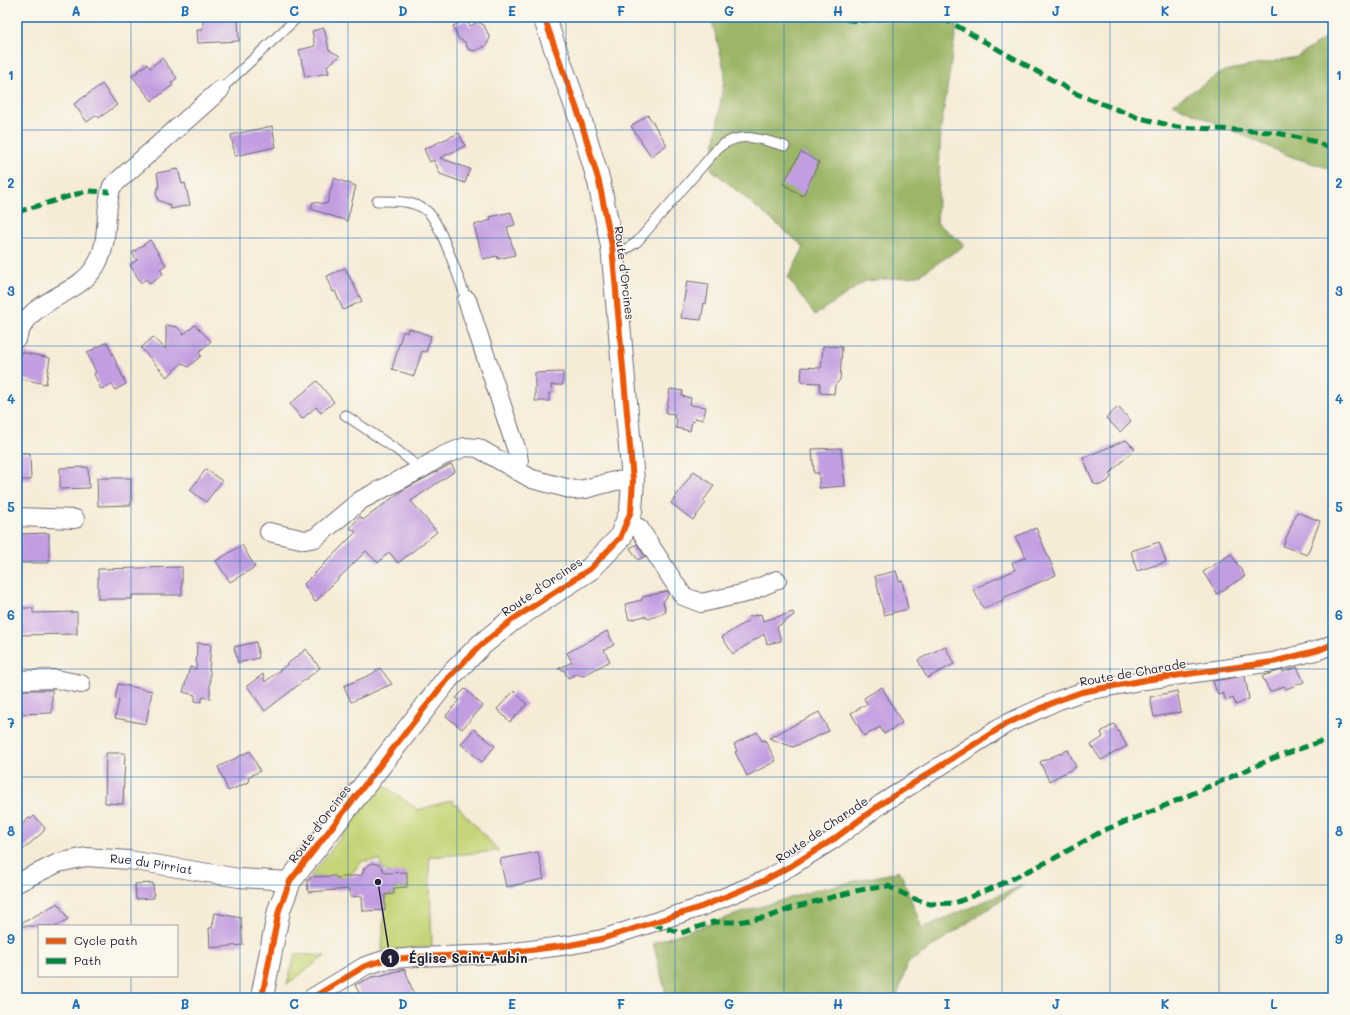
<svg xmlns="http://www.w3.org/2000/svg" width="1350" height="1015" viewBox="0 0 1350 1015" font-family="Mali,sans-serif">
  <style>
    .green { fill: #c4d476; stroke: #737b58 }
    .forest { fill: #9bb667; stroke: #5e6c51 }
    .building { fill: #c29ee1 }
    .lines { fill: none; stroke-linecap: round; stroke-linejoin: round }
    .lane-casing { stroke: #6c6872; stroke-width: 11 }
    .street-casing { stroke: #6c6872; stroke-width: 20 }
    .secondary-casing { stroke: #6c6872; stroke-width: 24 }
    .lane { stroke: #fff; stroke-width: 9 }
    .street { stroke: #fff; stroke-width: 18 }
    .secondary { stroke: #fff; stroke-width: 22 }
    .quiet { stroke: #00873e; stroke-width: 5; stroke-dasharray: 10 5; stroke-linecap: butt }
    .cycleway-casing { stroke: #fbf7ec; stroke-width: 8 }
    .cycleway { stroke: #e8590c; stroke-width: 6 }
    .grid { fill: none; stroke: #1f6fb2; stroke-width: 1; stroke-opacity: 0.55 }
    .labels { text-anchor: middle; stroke-width: 3; stroke-linejoin: round; paint-order: stroke }
    .street-label { font-size: 12px; fill: #22223b; stroke: #fbf7ec }
    .leader { fill: none; stroke: #22223b; stroke-width: 1.5 }
    .callout-dot { fill: #22223b; stroke: #fbf7ec; stroke-width: 1.5 }
    .mark-label { font-size: 12px; text-anchor: middle; font-weight: bold; fill: #fff }
    .callout-label { font-size: 13px; text-anchor: middle; font-weight: bold; fill: #22223b; stroke: #fbf7ec; stroke-width: 3; stroke-linejoin: round; paint-order: stroke }
    .neatline { fill: none; stroke: #1f6fb2; stroke-width: 1.5 }
    .grid-label { font-size: 13px; text-anchor: middle; font-weight: bold; fill: #1f6fb2 }
  </style>
  <rect width="100%" height="100%" fill="#fbf7ec"/>
  <filter id="ink" filterUnits="userSpaceOnUse"><feTurbulence type="fractalNoise" baseFrequency=".025" numOctaves="2"/><feDisplacementMap in="SourceGraphic" scale="8" xChannelSelector="R" yChannelSelector="G"/><feConvolveMatrix kernelMatrix="1 2 1 2 8 2 1 2 1" color-interpolation-filters="sRGB"/></filter>
  <filter id="wash" filterUnits="userSpaceOnUse"><feTurbulence type="fractalNoise" baseFrequency=".012" numOctaves="4" result="noise"/><feDisplacementMap in="SourceGraphic" scale="16" xChannelSelector="R" yChannelSelector="G"/><feGaussianBlur stdDeviation="0.9" result="paint"/><feColorMatrix in="noise" values="0 0 0 0 0 0 0 0 0 0 0 0 0 0 0 0 0 1.4 0 .05"/><feComposite in="paint" operator="in"/></filter>
  <g filter="url(#wash)">
    <rect width="100%" height="100%" fill="#f6ebd7"/>
    <!-- green -->
    <g class="green">
      <path d="M382,784L418,810L452,800L499,851L429,857L432,947L382,950L385,895L394,894V888L407,887L405,872L392,875L382,868L380,860L362,861L349,877H310Z"/>
      <path d="M295,954L325,956L287,984Z"/>
    </g>
    <!-- forest -->
    <g class="forest">
      <path d="M711,17H958L941,128L937,223L965,245L918,276L866,281L815,315L788,278L804,247L711,169L725,72Z"/>
      <path d="M1333,33V174L1328,168L1292,157L1173,104L1224,71L1297,57Z"/>
      <path d="M900,871L922,928L1025,884L908,963L896,998H667L653,943L750,910L816,890Z"/>
    </g>
    <g id="blocks">
      <!-- building -->
      <g class="building">
        <path d="M203,17H238L239,41L198,43L197,30H203Z"/>
        <path d="M466,20L470,26L478,22L484,25L490,38L486,46L474,51L468,49L465,42L459,39L453,26Z"/>
        <path d="M324,28L329,50L340,56L327,66L329,73L305,77L299,50L315,46L312,31Z"/>
        <path d="M162,58L177,78L171,83L173,85L152,101L132,76L147,64L150,68Z"/>
        <path d="M102,84L117,105L99,118L97,115L87,122L74,104Z"/>
        <path d="M648,115L667,145L651,156L631,126Z"/>
        <path d="M272,126L276,147L235,156L231,135Z"/>
        <path d="M459,133L465,146L440,158L470,169L465,183L440,174L434,160L430,162L424,149Z"/>
        <path d="M801,152L819,162L803,196L783,184Z"/>
        <path d="M178,169L182,184L185,183L190,205L171,209L170,205L158,200L156,192L159,186L157,173Z"/>
        <path d="M334,178L356,186L347,221L311,209L313,202L327,204Z"/>
        <path d="M511,212L515,225L507,227L515,255L498,259L497,256L483,259L474,225L491,220L490,217Z"/>
        <path d="M150,240L166,265L160,269L163,274L150,284L146,279L141,283L130,265L137,260L132,253Z"/>
        <path d="M345,268L362,301L343,310L335,291L333,292L327,276Z"/>
        <path d="M687,281L709,284L706,304L704,303L701,320L681,318Z"/>
        <path d="M166,325L177,327L184,334L195,325L211,341L199,352L201,356L188,367L182,363L167,377L141,348L153,337L166,349Z"/>
        <path d="M408,328L431,336L426,352L422,351L414,376L392,369L403,331L407,333Z"/>
        <path d="M107,342L126,384L115,390L112,384L101,389L94,374L96,372L87,353Z"/>
        <path d="M823,346L842,347L840,380L835,385L834,394L820,393V383L801,382L802,367L821,368Z"/>
        <path d="M21,352L50,358L46,384L17,378V368Z"/>
        <path d="M563,372V385H551L552,393H549V401H535V373Z"/>
        <path d="M317,381L334,402L321,413L316,407L302,419L290,404Z"/>
        <path d="M670,389L683,391L682,396L691,398L690,405L706,407L703,420L695,418L694,422L692,421L690,431L676,428L677,419L674,418L675,414L666,413Z"/>
        <path d="M1118,407L1131,421L1120,432L1106,418Z"/>
        <path d="M1126,440L1135,449L1109,474L1111,477L1107,482L1100,485L1094,484L1083,458Z"/>
        <path d="M841,448L845,486L819,488V473H814L812,449Z"/>
        <path d="M17,453H30L31,480H17Z"/>
        <path d="M451,464L455,471L411,501L437,532L398,563L389,552L378,563L366,551L315,602L304,584L356,532L350,528L360,516L363,520L403,490Z"/>
        <path d="M88,467L89,488L60,489V468Z"/>
        <path d="M206,469L222,481L206,502L190,490Z"/>
        <path d="M694,471L714,486L703,501L706,503L693,520L671,503Z"/>
        <path d="M97,478H131V505L98,506Z"/>
        <path d="M1297,512L1320,521L1307,555L1283,546Z"/>
        <path d="M1036,528L1056,575L1003,598V600L984,609L973,589L1015,570L1012,563L1026,557L1015,537Z"/>
        <path d="M49,533V563H17V543L21,542V534Z"/>
        <path d="M1159,542L1166,562L1137,571L1131,551Z"/>
        <path d="M637,544L645,556L638,560L630,548Z"/>
        <path d="M242,545L255,567L230,582L216,561Z"/>
        <path d="M1231,554L1245,576L1217,594L1203,572Z"/>
        <path d="M182,567V595H132V599H98V569Z"/>
        <path d="M896,571L899,581L902,580L908,609L884,615L875,576Z"/>
        <path d="M668,591L669,594L663,602L666,612L649,619L645,616L629,620L625,604L642,600V597Z"/>
        <path d="M17,608H33V613L77,612V634L17,635Z"/>
        <path d="M793,612L794,615L777,627L781,641L767,644L764,634L733,654L722,637L749,620L748,617L761,614L763,621Z"/>
        <path d="M607,631L614,645L604,650L610,661L583,676L576,674L568,678L564,670L558,669L572,662L567,653Z"/>
        <path d="M256,642L259,658L238,663L234,647Z"/>
        <path d="M197,643L211,644L209,670L210,671V699L203,697L201,702L195,701V695L183,692L190,667L196,669Z"/>
        <path d="M945,646L954,664L927,678L918,660Z"/>
        <path d="M306,649L320,668L265,711L247,686L263,674L265,682Z"/>
        <path d="M1297,667L1304,682L1286,689L1284,686L1270,692L1262,676L1282,670L1283,672Z"/>
        <path d="M380,668L392,684L351,702L344,686L372,674Z"/>
        <path d="M1245,676L1249,699L1236,705L1233,698L1226,701L1223,693L1218,695L1213,681Z"/>
        <path d="M118,684L152,691L146,724L115,718L119,700L115,699Z"/>
        <path d="M882,687L902,723L884,734L880,727L864,736L851,713L867,704L864,698Z"/>
        <path d="M465,689L483,706L462,729L446,716L459,700L456,698Z"/>
        <path d="M17,690H52V713L17,714Z"/>
        <path d="M514,691L527,704L510,722L497,709Z"/>
        <path d="M1177,691L1181,712L1154,717L1150,697Z"/>
        <path d="M819,712L829,731L793,747L769,738Z"/>
        <path d="M1114,724L1127,746L1101,760L1091,745L1103,737L1101,732Z"/>
        <path d="M474,729L495,746L482,762L461,744Z"/>
        <path d="M757,732L762,741L765,740L776,761L747,776L735,752L737,751L734,744Z"/>
        <path d="M1068,750L1076,767L1049,781L1040,762Z"/>
        <path d="M250,751L260,771L248,777L249,782L228,791L218,767Z"/>
        <path d="M106,753H125L123,804L105,803Z"/>
        <path d="M34,816L45,828L43,832L17,855V829L29,818L31,819Z"/>
        <path d="M538,852L544,879L506,887L500,859Z"/>
        <path d="M372,863L380,865L385,873L407,872V887L394,888V894L385,895V910L363,911L362,896L350,897V889L308,892L307,880H310V877L335,876L336,878L362,875L364,868Z"/>
        <path d="M153,883L154,898L136,899L135,884Z"/>
        <path d="M58,903L68,919L57,926H17Z"/>
        <path d="M215,913L241,918L243,945L210,948L209,928H212Z"/>
        <path d="M405,969L415,998H362L355,985L374,976L375,977Z"/>
      </g>
    </g>
  </g>
  <g filter="url(#ink)">
    <use href="#blocks" fill-opacity="0" stroke="#6c6872" stroke-width="1"/>
    <g class="lines">
      <!-- lane casing -->
      <g class="lane-casing">
        <g id="lane">
          <path d="M220,90L298,17"/>
          <path d="M377,201C394,201 413,200 427,211C441,223 459,281 467,300"/>
          <path d="M613,252L626,249L637,242L718,148C740,130 760,139 785,146"/>
          <path d="M345,415L397,450L421,469"/>
        </g>
      </g>
      <!-- street casing -->
      <g class="street-casing">
        <g id="street">
          <path d="M467,300L517,451L519,461L517,471"/>
          <path d="M17,338C30,297 75,298 95,267C111,243 103,211 112,186L220,90"/>
          <path d="M17,517L75,519"/>
          <path d="M627,522L639,528L683,596L701,603L746,593L777,580"/>
          <path d="M269,532L305,540L315,538L361,500L421,469L442,456L465,447L478,448L532,479L574,490L585,489L615,481L633,480"/>
          <path d="M17,680L56,679L81,684"/>
          <path id="s1" d="M17,883L58,863L86,857L129,860L239,878L290,881"/>
          <path d="M312,998L365,966L384,960L416,957L498,954L570,945L602,939L701,907L763,881L791,866L834,839L881,804L1006,724L1059,700L1082,692L1145,680L1273,662L1319,650L1333,644"/>
        </g>
      </g>
      <!-- secondary casing -->
      <g class="secondary-casing">
        <path id="secondary" d="M263,998V992L279,910L290,881L448,678L481,645L512,620L590,569L620,538L631,511L633,480L612,246L599,182L580,118L544,17"/>
      </g>
      <!-- lane -->
      <use href="#lane" class="lane"/>
      <!-- street -->
      <use href="#street" class="street"/>
      <!-- secondary -->
      <use href="#secondary" class="secondary"/>
      <!-- quiet -->
      <g class="quiet">
        <path d="M831,17L857,21L893,17"/>
        <path d="M927,17L948,21L1077,94L1136,117L1177,127L1273,132L1317,142L1333,150"/>
        <path d="M17,212L87,191L110,192"/>
        <path d="M653,924L681,933L713,922H738L768,917L798,906L860,890L888,886L912,898L930,904L955,903L995,887L1055,858L1102,831L1155,810L1274,758L1333,737"/>
      </g>
      <!-- cycleway casing -->
      <g class="cycleway-casing">
        <g id="cycleway">
          <path d="M263,998V992L279,910L290,881L448,678L481,645L512,620L590,569L620,538L631,511L633,480L612,246L599,182L580,118L544,17"/>
          <path d="M312,998L365,966L384,960L416,957L498,954L570,945L602,939L701,907L763,881L791,866L834,839L881,804L1006,724L1059,700L1082,692L1145,680L1273,662L1319,650L1333,644"/>
        </g>
      </g>
      <!-- cycleway -->
      <use href="#cycleway" class="cycleway"/>
    </g>
  </g>
  <!-- grid -->
  <path class="grid" d="M131,17V926M240,17V998M348,17V998M457,17V998M566,17V998M675,17V998M784,17V998M893,17V998M1002,17V998M1110,17V998M1219,17V998M17,130H1333M17,238H1333M17,346H1333M17,454H1333M17,561H1333M17,669H1333M17,777H1333M17,885H1333M131,976V998"/>
  <g class="labels">
    <!-- street labels -->
    <g class="street-label">
      <text transform="translate(624 273) rotate(83)" y="4">Route d'Orcines</text>
      <text transform="translate(542 587) rotate(-34)" y="4">Route d'Orcines</text>
      <text transform="translate(1133 673) rotate(-10)" y="4">Route de Charade</text>
      <text transform="translate(320 824) rotate(-53)" y="4">Route d'Orcines</text>
      <text transform="translate(822 830) rotate(-34)" y="4">Route de Charade</text>
      <text dy="4" stroke="none"><textPath href="#s1" startOffset="140">Rue du Pirriat</textPath></text>
    </g>
  </g>
  <!-- callouts -->
  <path class="leader" d="M378 882L390 958"/>
  <g class="callout-dot">
    <circle cx="378" cy="882" r="4"/>
    <circle cx="390" cy="958" r="10"/>
  </g>
  <g class="mark-label">
    <text x="390" y="963">1</text>
  </g>
  <g class="callout-label">
    <text x="468" y="963">Église Saint-Aubin</text>
  </g>
  <!-- margin -->
  <rect width="1350" height="1015" fill="none" stroke="#fbf7ec" stroke-width="44"/>
  <!-- legend -->
  <rect x="38" y="925" width="140" height="52" fill="#fbf7ec" stroke="#a4a2a5"/>
  <rect x="46" y="938" width="20" height="6" fill="#e8590c" stroke="#a4a2a5"/>
  <text x="74" y="945" font-size="12" fill="#22223b">Cycle path</text>
  <rect x="46" y="958" width="20" height="6" fill="#00873e" stroke="#a4a2a5"/>
  <text x="74" y="965" font-size="12" fill="#22223b">Path</text>
  <rect x="22" y="22" width="1306" height="971" class="neatline"/>
  <g class="grid-label">
    <text x="76" y="16">A</text>
    <text x="185" y="16">B</text>
    <text x="294" y="16">C</text>
    <text x="403" y="16">D</text>
    <text x="512" y="16">E</text>
    <text x="621" y="16">F</text>
    <text x="729" y="16">G</text>
    <text x="838" y="16">H</text>
    <text x="947" y="16">I</text>
    <text x="1056" y="16">J</text>
    <text x="1165" y="16">K</text>
    <text x="1274" y="16">L</text>
    <text x="11" y="80">1</text>
    <text x="1339" y="80">1</text>
    <text x="11" y="188">2</text>
    <text x="1339" y="188">2</text>
    <text x="11" y="296">3</text>
    <text x="1339" y="296">3</text>
    <text x="11" y="404">4</text>
    <text x="1339" y="404">4</text>
    <text x="11" y="512">5</text>
    <text x="1339" y="512">5</text>
    <text x="11" y="620">6</text>
    <text x="1339" y="620">6</text>
    <text x="11" y="728">7</text>
    <text x="1339" y="728">7</text>
    <text x="11" y="836">8</text>
    <text x="1339" y="836">8</text>
    <text x="11" y="944">9</text>
    <text x="1339" y="944">9</text>
    <text x="76" y="1009">A</text>
    <text x="185" y="1009">B</text>
    <text x="294" y="1009">C</text>
    <text x="403" y="1009">D</text>
    <text x="512" y="1009">E</text>
    <text x="621" y="1009">F</text>
    <text x="729" y="1009">G</text>
    <text x="838" y="1009">H</text>
    <text x="947" y="1009">I</text>
    <text x="1056" y="1009">J</text>
    <text x="1165" y="1009">K</text>
    <text x="1274" y="1009">L</text>
  </g>
</svg>
